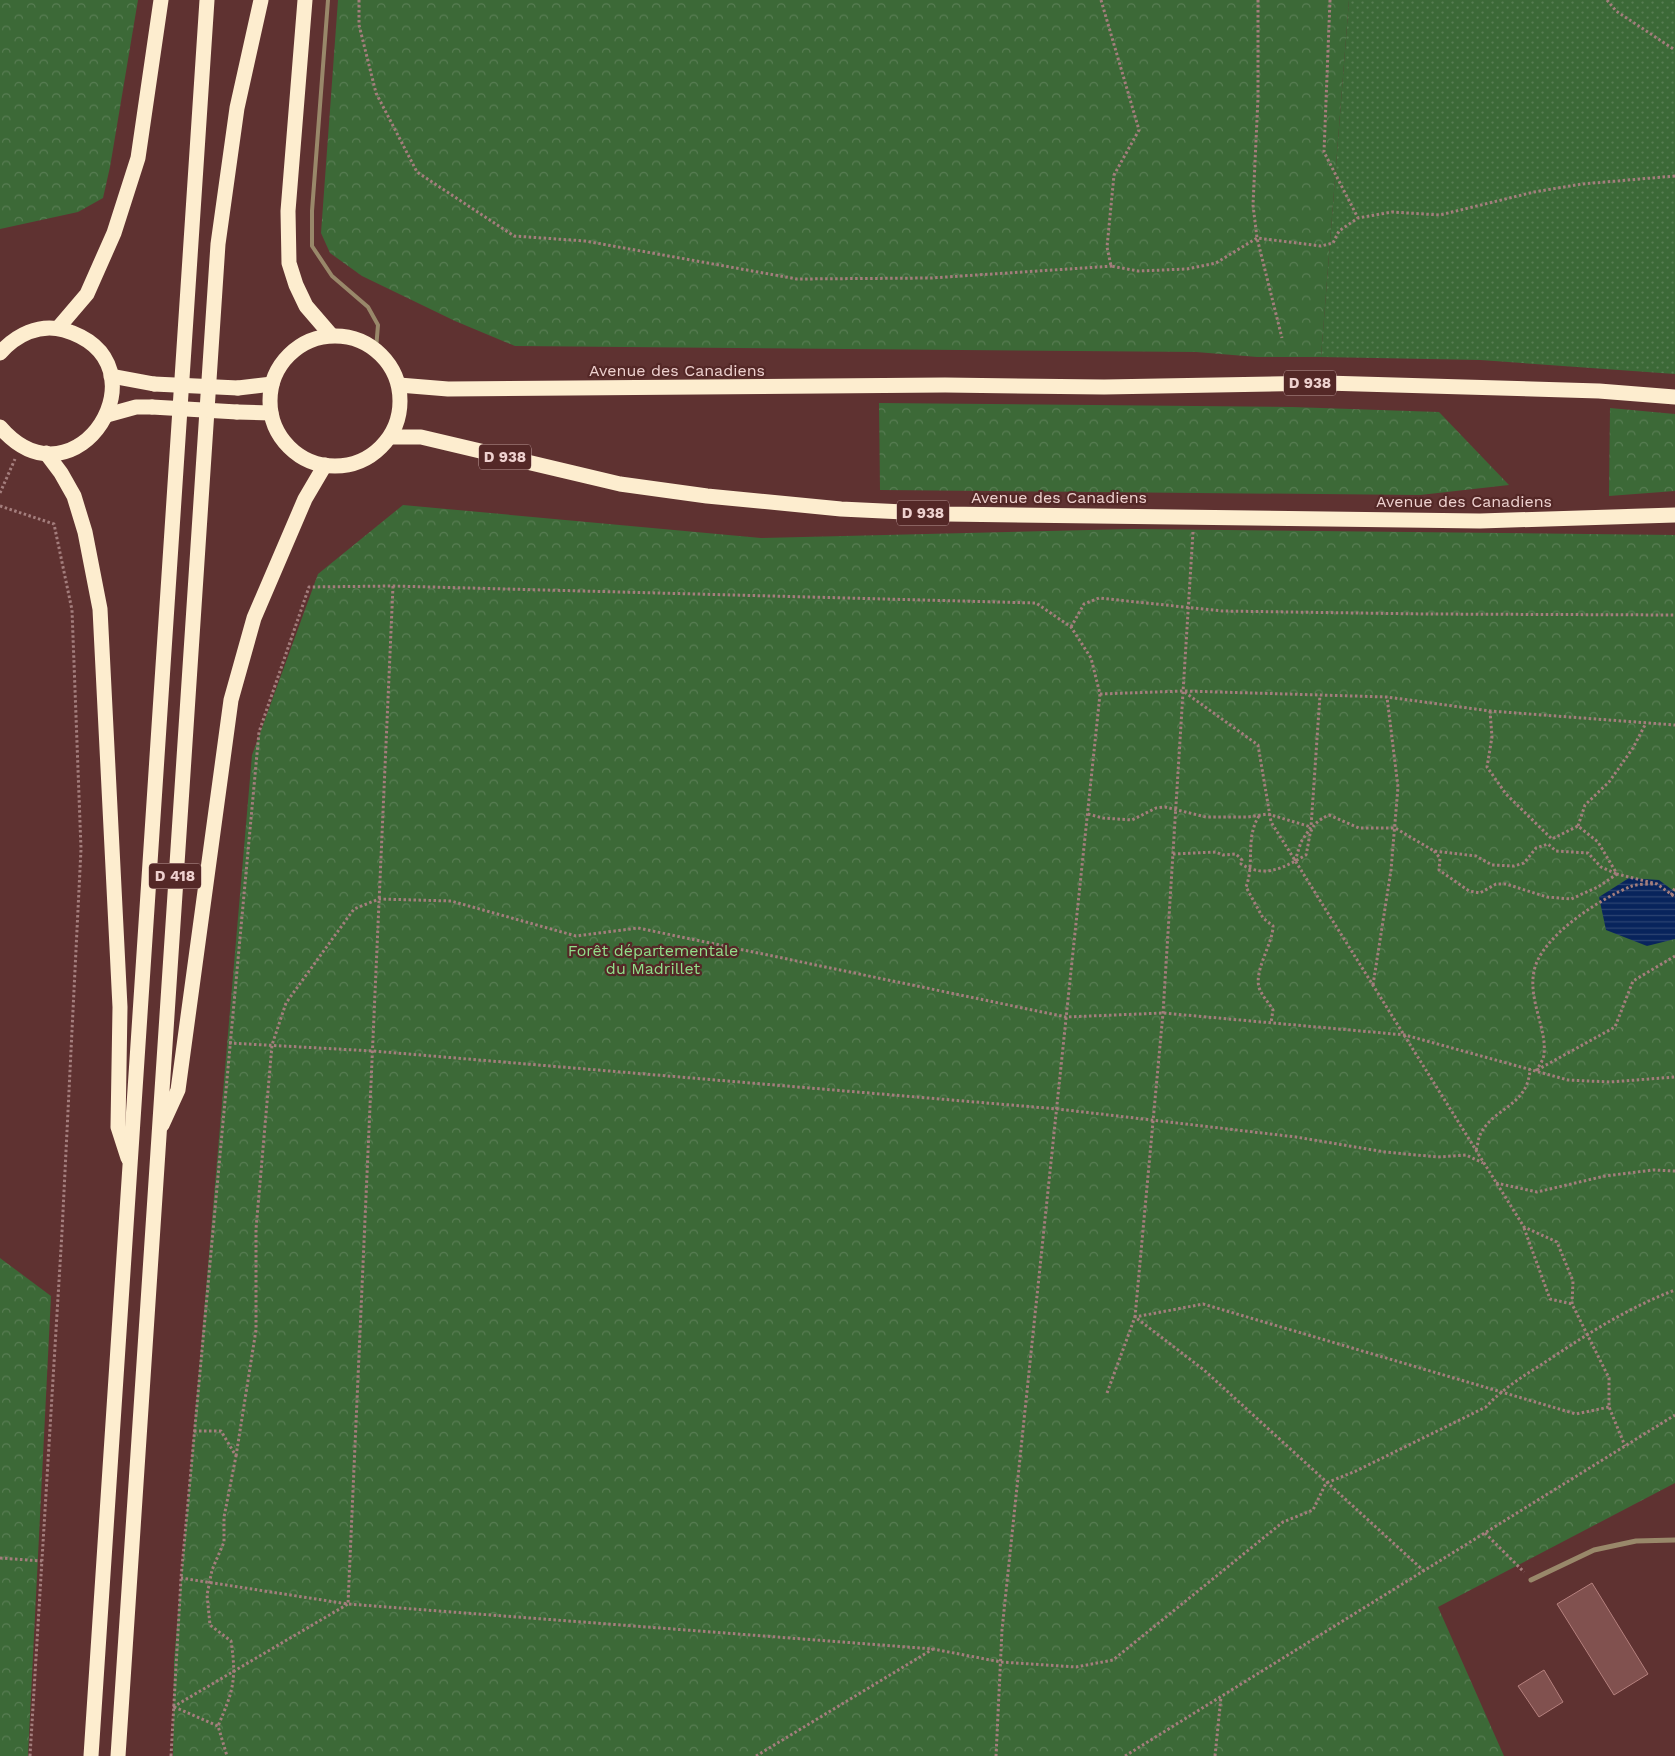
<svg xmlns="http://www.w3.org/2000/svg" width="1675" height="1756" viewBox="0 0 1675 1756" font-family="'Work Sans',sans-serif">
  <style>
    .grass { fill: url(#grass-dots) }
    .forest { fill: url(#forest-crowns) }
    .water { fill: url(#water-rules) }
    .building { fill: #81514f; stroke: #b5817e }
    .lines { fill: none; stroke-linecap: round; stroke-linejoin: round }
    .path { stroke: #a47e7d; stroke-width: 3; stroke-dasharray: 2.5 2.5; stroke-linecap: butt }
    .lane { stroke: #99886a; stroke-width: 4 }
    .street { stroke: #99886a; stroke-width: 5 }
    .highway { stroke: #fdedcf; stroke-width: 15 }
    .highway-bridge { stroke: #fdedcf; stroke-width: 15 }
    .labels { text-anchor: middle; stroke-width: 4.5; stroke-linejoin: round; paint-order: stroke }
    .shield { fill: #542827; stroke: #c09e9d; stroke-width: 1 }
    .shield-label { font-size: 15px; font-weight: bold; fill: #eed1cf }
    .street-label { font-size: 16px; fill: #eed1cf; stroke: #542827 }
    .park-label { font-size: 16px; fill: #92de8a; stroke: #542827 }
  </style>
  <defs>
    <pattern id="grass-dots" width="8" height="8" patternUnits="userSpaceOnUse" patternTransform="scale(1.25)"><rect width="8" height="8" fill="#3c6937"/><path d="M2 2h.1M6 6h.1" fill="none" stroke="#587d53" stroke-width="1.8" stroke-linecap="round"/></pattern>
    <pattern id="forest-crowns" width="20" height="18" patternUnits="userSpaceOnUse" patternTransform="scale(1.25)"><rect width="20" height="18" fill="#3c6937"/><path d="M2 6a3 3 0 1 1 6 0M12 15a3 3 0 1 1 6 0" fill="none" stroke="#587d53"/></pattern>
    <pattern id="water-rules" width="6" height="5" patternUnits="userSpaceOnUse" patternTransform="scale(1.25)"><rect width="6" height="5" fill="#08245c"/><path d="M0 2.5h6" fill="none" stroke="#2c4372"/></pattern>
  </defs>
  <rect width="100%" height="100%" fill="#5f3231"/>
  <!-- grass -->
  <path class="grass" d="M1349,0H1675V374L1480,360L1321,357Z"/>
  <!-- forest -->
  <g class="forest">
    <path d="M0,0H138L110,167L103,198L78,212L0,229Z"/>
    <path d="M338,0H1349L1321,357H1257L1196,352L515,346L455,321L362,276L330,253L321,233Z"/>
    <path d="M879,403L1292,407L1439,412L1509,485L1420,495L880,490Z"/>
    <path d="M1610,408L1675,414V491L1609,496Z"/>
    <path d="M403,505L761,538L1132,529L1675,535V1483L1438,1607L1504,1756H173L174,1661L252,755L318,574Z"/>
    <path d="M0,1258L51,1296L28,1756H0Z"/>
  </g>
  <!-- water -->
  <path class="water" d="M1629,878L1659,880L1675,892V939L1647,946L1606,930L1599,897Z"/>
  <!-- building -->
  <g class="building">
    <path d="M1592,1583L1648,1674L1614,1695L1557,1604Z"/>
    <path d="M1544,1670L1563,1702L1539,1717L1518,1686Z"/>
  </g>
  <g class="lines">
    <!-- path -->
    <g class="path">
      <path d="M359,0V25L376,93L417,172L514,236L585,241L797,279L931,278L1114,266"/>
      <path d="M1101,0L1139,130L1114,175L1107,247L1111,266L1138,271L1187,269L1216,263L1257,238L1321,246L1333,243L1339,231L1358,218L1392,212L1440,215L1534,192L1582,184L1675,176"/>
      <path d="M1258,0V98L1253,205L1257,238L1282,338"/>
      <path d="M1330,0L1324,152L1358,218"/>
      <path d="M1607,0L1616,11L1675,50"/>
      <path d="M0,493L15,459"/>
      <path d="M0,506L54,524L72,610L81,849L62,1232L30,1756"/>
      <path d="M1193,532L1163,1013L1135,1317L1204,1370L1424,1571"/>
      <path d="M393,586L348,1604L933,1649L1001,1662L1076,1667L1113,1660L1283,1522L1313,1510L1326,1483L1356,1471L1486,1407C1504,1387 1527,1374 1550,1359C1590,1332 1630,1307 1675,1290"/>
      <path d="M1071,627L1084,604L1099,598L1222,611L1425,614L1675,615"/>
      <path d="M1185,691L1387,697L1490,711L1675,725"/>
      <path d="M1100,694L1183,691L1258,745L1271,822L1524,1227L1557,1242L1573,1281L1572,1304L1609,1378V1407L1625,1446"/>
      <path d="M1490,711L1492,737L1487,767L1506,794L1552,839L1578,826L1598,842L1617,874L1657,884L1675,897"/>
      <path d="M1088,814L1103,818L1132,820L1156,808L1165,807L1206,817H1248L1268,814L1311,827"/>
      <path d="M1259,816C1245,838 1255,863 1246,887L1263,918L1273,926C1273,944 1252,973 1260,990C1263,997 1269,1003 1273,1010L1271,1023"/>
      <path d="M1578,826L1585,805L1609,782L1633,748L1646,723"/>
      <path d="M1434,851L1440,858L1439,870L1469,891L1480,893L1496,884H1506L1547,897L1571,899L1598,887L1617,874"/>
      <path d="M1173,854L1216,852L1223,855L1236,854L1242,860L1241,864C1265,879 1285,867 1306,855C1311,834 1307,825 1329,815L1359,828H1395L1434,851L1476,856L1492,865L1514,866L1524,863L1536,848L1548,844L1556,851L1588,853L1601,867L1617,874"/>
      <path d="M1295,861L1301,842L1311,827L1320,695"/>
      <path d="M1671,895L1675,888"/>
      <path d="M1373,985L1391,870L1398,787L1387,697"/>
      <path d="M229,1043L373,1051L1058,1109L1296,1137L1385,1152L1438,1157L1466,1155L1483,1163"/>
      <path d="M1537,1070L1615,1027L1633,981L1675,956"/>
      <path d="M1536,1071C1539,1066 1544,1059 1544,1054C1547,1029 1528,1000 1534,971C1541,936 1601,898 1632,886C1639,884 1648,884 1655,884"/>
      <path d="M1476,1150C1478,1145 1478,1139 1480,1135C1493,1107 1528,1107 1530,1069"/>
      <path d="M1496,1183L1537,1192L1605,1176L1653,1170L1675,1171"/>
      <path d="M1524,1228L1550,1299L1572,1304"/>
      <path d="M1107,1393L1135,1317L1203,1304L1576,1414L1609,1407"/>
      <path d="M194,1431H221L236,1456L224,1517V1542L212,1570L207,1595L210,1625L231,1641C237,1680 233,1691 218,1726"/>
      <path d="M236,1456L256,1330V1229L272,1045L286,1003L354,909L379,899L451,901L576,936L638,928L1066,1017L1163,1013L1405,1035L1568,1080L1610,1082L1675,1077"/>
      <path d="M1485,1533L1524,1572"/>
      <path d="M0,1558L42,1561"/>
      <path d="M173,1707L348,1604L181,1578"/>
      <path d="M174,1707L218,1726L227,1756"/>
      <path d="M171,1756L181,1578L259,732L309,587L393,586L1036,603L1071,627L1091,658L1100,694L1002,1630L996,1756"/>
      <path d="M756,1756L933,1649"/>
      <path d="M1125,1756L1675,1415"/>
      <path d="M1215,1756L1221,1697"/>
    </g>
    <!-- lane -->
    <path class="lane" d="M328,0L312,211V246L332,276L368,307L378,325L376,349"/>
    <!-- street -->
    <path class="street" d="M1531,1580L1594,1550L1636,1541L1675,1540"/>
    <!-- highway -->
    <g class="highway">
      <path d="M305,0L288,211L289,263L296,285L306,306L331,335"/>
      <path d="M58,328L87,294L114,233L138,158L161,0"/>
      <circle cx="335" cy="401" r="65"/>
      <path d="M0,353C16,335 39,323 64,330C172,362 76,515 0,427"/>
      <path d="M111,376L154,384"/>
      <path d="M399,385L448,389L945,385L1104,387L1325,383L1599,391L1675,397"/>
      <path d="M238,388L272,384"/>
      <path d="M237,412L271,413"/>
      <path d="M107,415L136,407H152"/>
      <path d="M390,437H421L620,484L707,496L841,509L946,514L1480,521L1675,515"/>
      <path d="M46,453L61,473L74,496L85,532L100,609L120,1007L118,1127L128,1158"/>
      <path d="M162,1125L178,1090L231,700L254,618L305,499L325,465"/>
      <path d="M91,1756L207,0"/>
      <path d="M118,1756L218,244L237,108L261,0"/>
    </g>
    <!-- highway-bridge -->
    <g class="highway-bridge">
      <path d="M154,384L238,388"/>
      <path d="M152,407L237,412"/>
    </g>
  </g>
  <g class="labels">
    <!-- shield labels -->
    <g class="shield">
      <rect x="1284" y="370.5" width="52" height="25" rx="4"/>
      <rect x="479" y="444.5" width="52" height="25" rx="4"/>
      <rect x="897" y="500.5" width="52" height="25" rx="4"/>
      <rect x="149" y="863.5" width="52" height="25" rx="4"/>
    </g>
    <g class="shield-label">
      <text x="1310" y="388">D 938</text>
      <text x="505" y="462">D 938</text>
      <text x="923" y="518">D 938</text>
      <text x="175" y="881">D 418</text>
    </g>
    <!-- street labels -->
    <g class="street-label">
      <text x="677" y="376">Avenue des Canadiens</text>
      <text x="1059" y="503">Avenue des Canadiens</text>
      <text x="1464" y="507">Avenue des Canadiens</text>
    </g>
    <!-- park labels -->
    <g class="park-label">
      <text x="653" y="956">Forêt départementale<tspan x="653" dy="18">du Madrillet</tspan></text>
    </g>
  </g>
</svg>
